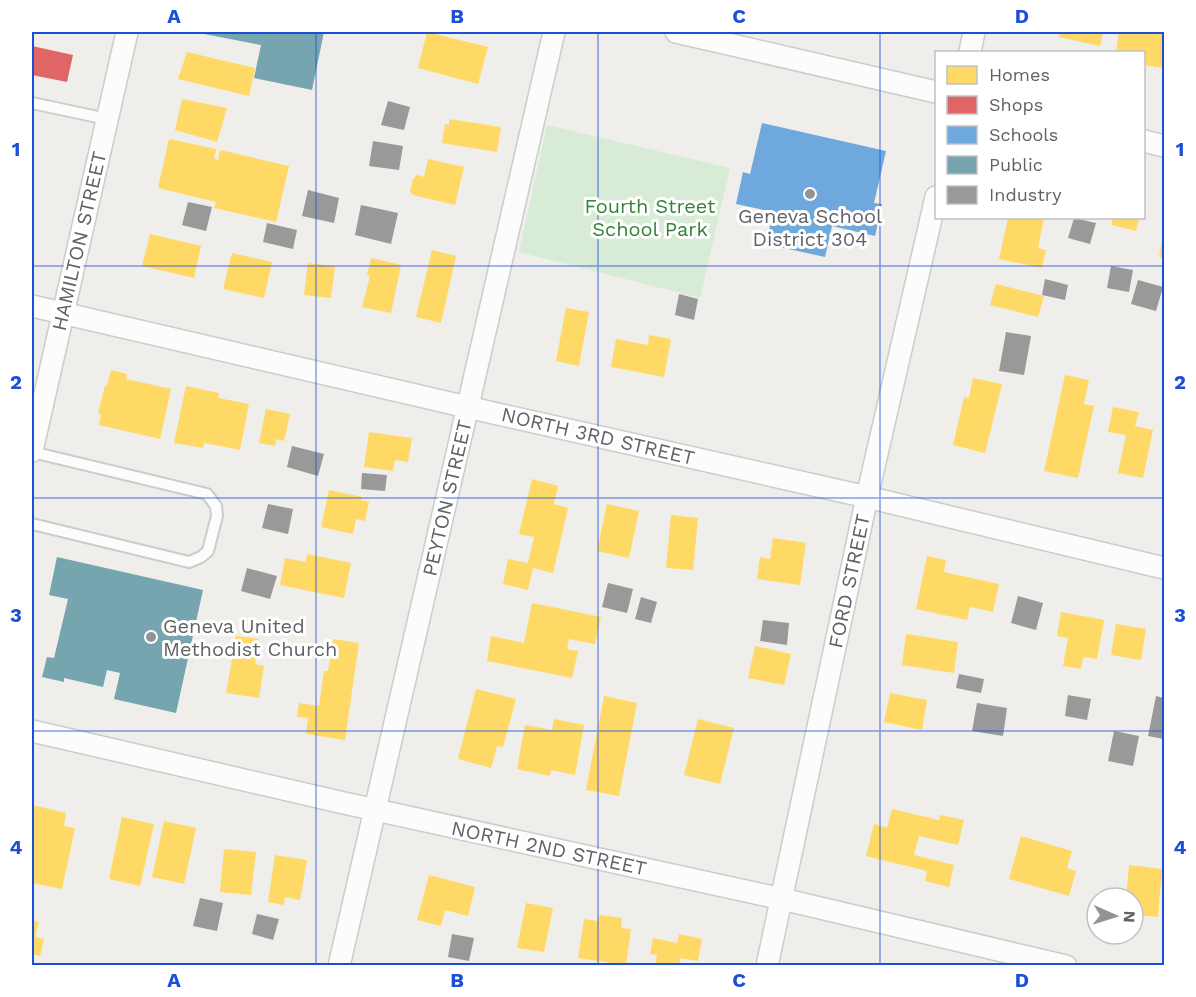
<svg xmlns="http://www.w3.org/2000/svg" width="1196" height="997" viewBox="0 0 1196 997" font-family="'Work Sans',sans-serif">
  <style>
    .green { fill: #d8ebd6 }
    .homes { fill: #ffd966 }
    .shops { fill: #e06666 }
    .schools { fill: #6fa8dc }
    .public { fill: #76a5af }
    .industry { fill: #999 }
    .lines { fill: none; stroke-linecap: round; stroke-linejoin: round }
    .lane-casing { stroke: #cbcccc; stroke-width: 14 }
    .street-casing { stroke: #cbcccc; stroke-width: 24 }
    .lane { stroke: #fdfcfc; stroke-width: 10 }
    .street { stroke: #fdfcfc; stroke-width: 21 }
    .grid { fill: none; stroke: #1d4ed8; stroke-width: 1.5; stroke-opacity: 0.55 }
    .poi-dot { fill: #919496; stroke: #fff; stroke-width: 2 }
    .labels { text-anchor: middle; stroke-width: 6; stroke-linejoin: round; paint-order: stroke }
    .park-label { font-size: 20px; fill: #348238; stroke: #fff }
    .poi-label { font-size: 20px; fill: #5f6368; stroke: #fff }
    .street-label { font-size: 20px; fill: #5f6368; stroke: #fff }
    .neatline { fill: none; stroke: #1d4ed8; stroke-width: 2 }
    .grid-label { font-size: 20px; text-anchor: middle; font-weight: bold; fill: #1d4ed8 }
  </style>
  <rect width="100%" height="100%" fill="#efeeea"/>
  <!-- green -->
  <path class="green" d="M547,125L730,168L700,298L519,252Z"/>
  <!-- homes -->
  <g class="homes">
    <path d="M427,32L488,47L478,84L418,68Z"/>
    <path d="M1060,32H1103L1100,46L1059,37Z"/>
    <path d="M1119,32H1153L1164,33V68L1144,65V52H1116Z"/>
    <path d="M187,52L255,68L249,96L178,79Z"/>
    <path d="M182,99L227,108L217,142L175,130Z"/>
    <path d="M449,119L501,127L497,152L442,143L445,124L449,125Z"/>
    <path d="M169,139L216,149L214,158L218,160L220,150L289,166L276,222L214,208L216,202L158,188Z"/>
    <path d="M428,159L464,167L455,205L413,195L410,191L413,179L417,175L424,177Z"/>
    <path d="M1008,218H1044L1038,248L1046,250L1042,268L999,259Z"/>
    <path d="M1113,218H1139L1136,231L1111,225Z"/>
    <path d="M150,234L201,246L194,278L142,266Z"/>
    <path d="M1163,235H1164V258L1159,257Z"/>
    <path d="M432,250L456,256L441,323L416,317Z"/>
    <path d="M232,253L272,262L264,298L223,289Z"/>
    <path d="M371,258L401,265L391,313L362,307L370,276L367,275Z"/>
    <path d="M308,263L335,266L331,298L304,295Z"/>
    <path d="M996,284L1044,296L1038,317L990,305Z"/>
    <path d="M566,308L589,312L579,366L556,361Z"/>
    <path d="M649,335L671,339L664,377L611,367L616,339L648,345Z"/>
    <path d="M111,370L127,374L126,379L171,389L160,439L99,425L101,414H98L105,385L107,386Z"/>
    <path d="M1065,375L1089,380L1084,404L1094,406L1078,478L1044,471Z"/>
    <path d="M973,378L1002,384L985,453L953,445L964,397L969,398Z"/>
    <path d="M186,386L219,393L218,398L249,404L240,450L204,443L203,448L174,443Z"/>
    <path d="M1113,407L1139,412L1135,426L1153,430L1143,478L1118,473L1126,435L1108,432Z"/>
    <path d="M266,409L290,414L284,441L276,439L275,446L259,443Z"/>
    <path d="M369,432L412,438L408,462L395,460L393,471L364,467Z"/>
    <path d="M532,479L558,486L554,504L568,508L553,573L533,568L528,590L503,584L508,559L528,563L534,537L519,534Z"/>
    <path d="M329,490L362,497L361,500L369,502L365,521L356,519L353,534L321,527Z"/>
    <path d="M607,504L639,511L629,558L597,551Z"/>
    <path d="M671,515L698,518L693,570L666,568Z"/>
    <path d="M773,538L806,543L800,585L757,579L760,557L770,559Z"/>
    <path d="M307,554L351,563L344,598L280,585L285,558L306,562Z"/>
    <path d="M927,556L946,560L944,572L999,584L993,612L970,607L967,620L916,609Z"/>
    <path d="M532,603L601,617L595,644L569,639L567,649L578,651L572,678L487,661L491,636L524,643Z"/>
    <path d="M1061,612L1104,620L1097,659L1083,657L1081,669L1063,666L1068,638L1057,636Z"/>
    <path d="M1116,624L1146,629L1141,660L1111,655Z"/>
    <path d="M906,634L958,642L954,673L902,665Z"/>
    <path d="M236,636L259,639L255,664L264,666L259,698L226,693Z"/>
    <path d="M333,639L359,643L345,740L306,734L308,718L297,717L299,703L319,706L324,671H328Z"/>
    <path d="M755,646L791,654L784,685L748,678Z"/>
    <path d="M476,689L516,699L503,747L497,746L491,768L458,759Z"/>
    <path d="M890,693L927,700L922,730L884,722Z"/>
    <path d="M604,696L637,703L619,796L586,790Z"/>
    <path d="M554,719L584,725L575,775L551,770L550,776L517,769L525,725L552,730Z"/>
    <path d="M698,719L734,728L720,784L684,775Z"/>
    <path d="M32,805L66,813L64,826L75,828L62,889L32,883Z"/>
    <path d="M892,809L939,820L940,815L964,820L958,845L919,836L914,855L954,865L949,887L925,881L927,871L866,856L874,824L887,828Z"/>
    <path d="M122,817L154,824L140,886L109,879Z"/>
    <path d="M164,821L196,828L184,884L152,877Z"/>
    <path d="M1021,836L1072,851L1067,868L1076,871L1069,896L1009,879Z"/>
    <path d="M224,849L256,852L251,895L220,892Z"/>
    <path d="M275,855L307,860L300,900L285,897L284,905L268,902Z"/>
    <path d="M1129,865L1162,869L1158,917L1133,915V898H1126Z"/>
    <path d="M429,875L475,887L468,916L445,910L441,926L417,920Z"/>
    <path d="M526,903L553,908L544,952L517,948Z"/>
    <path d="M599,915L622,918L621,928L631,929L626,965L578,958L584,919L597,921Z"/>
    <path d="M32,920L39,922L35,937L44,939L40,956L32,954Z"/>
    <path d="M679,934L702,939L698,961L680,958L679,966H655L657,955L650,954L653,938L677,943Z"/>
  </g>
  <!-- shops -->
  <path class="shops" d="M32,46L73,55L67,82L32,75Z"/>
  <!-- schools -->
  <path class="schools" d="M762,123L886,151L874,203L882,204L875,236L832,226L825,257L766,244L773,212L736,204L743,172L750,174Z"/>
  <!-- public -->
  <g class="public">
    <path d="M199,32H324L312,90L254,78L261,45L199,33Z"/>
    <path d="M57,557L203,590L176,713L114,699L120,673L107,670L103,687L64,678V682L42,677L47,657L54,658L68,599L49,595Z"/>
  </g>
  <!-- industry -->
  <g class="industry">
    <path d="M388,101L410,107L404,130L381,125Z"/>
    <path d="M373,141L403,146L399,170L369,166Z"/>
    <path d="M308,190L339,198L334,223L302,216Z"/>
    <path d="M188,202L212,207L206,231L182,225Z"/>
    <path d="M361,205L398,213L391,244L355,235Z"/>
    <path d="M1074,218L1096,223L1090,244L1068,238Z"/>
    <path d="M267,223L297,230L293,249L263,242Z"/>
    <path d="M1111,266L1133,270L1129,292L1107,288Z"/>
    <path d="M1045,279L1068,285L1065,300L1042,295Z"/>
    <path d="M1138,280L1163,287L1156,311L1131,304Z"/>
    <path d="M679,294L698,299L694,320L675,315Z"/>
    <path d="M1006,332L1031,336L1024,375L999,371Z"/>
    <path d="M292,446L324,454L318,476L287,467Z"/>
    <path d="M362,473L387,475L385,491L361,489Z"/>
    <path d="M268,504L293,509L288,534L262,528Z"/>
    <path d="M247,568L277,576L270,599L241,591Z"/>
    <path d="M608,583L633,589L627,613L602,607Z"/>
    <path d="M1018,596L1043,603L1036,630L1011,623Z"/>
    <path d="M641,597L657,602L651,623L635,619Z"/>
    <path d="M763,620L789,623L787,645L760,641Z"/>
    <path d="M959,674L984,679L981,693L956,688Z"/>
    <path d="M1068,695L1091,699L1087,720L1065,716Z"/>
    <path d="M1156,696L1164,698V739L1148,736Z"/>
    <path d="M977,703L1007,708L1003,736L972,731Z"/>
    <path d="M1114,731L1139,736L1133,766L1108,761Z"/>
    <path d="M200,898L223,903L217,931L193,926Z"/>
    <path d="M257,914L279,919L273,940L252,934Z"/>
    <path d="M452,934L474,938L469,961L448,957Z"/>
  </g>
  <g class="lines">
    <!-- lane casing -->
    <g class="lane-casing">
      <g id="lane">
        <path d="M32,103L107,119"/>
        <path d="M32,452L207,494L216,506L217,516L208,551L201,557L189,562L32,524"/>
      </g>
    </g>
    <!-- street casing -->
    <g class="street-casing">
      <g id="street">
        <path d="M676,32L936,92"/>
        <path d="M970,52L974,32"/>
        <path d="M1144,141L1164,146"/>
        <path d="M32,306L467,407L867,497L1164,568"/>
        <path d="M32,451L127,32"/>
        <path d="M32,731L344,803L782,899L1066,966"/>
        <path d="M339,966L554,32"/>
        <path d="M767,966L867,497L936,197"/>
      </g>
    </g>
    <!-- lane -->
    <use href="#lane" class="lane"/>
    <!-- street -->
    <use href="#street" class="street"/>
  </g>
  <!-- grid -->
  <path class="grid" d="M316,32V966M598,32V966M880,32V966M32,266H1164M32,498H1164M32,731H1164"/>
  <!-- markers -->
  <g class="poi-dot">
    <circle cx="810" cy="194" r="6"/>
    <circle cx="151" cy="637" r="6"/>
  </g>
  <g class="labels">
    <!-- park labels -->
    <g class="park-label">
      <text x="650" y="213">Fourth Street<tspan x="650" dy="23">School Park</tspan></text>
    </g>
    <!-- poi labels -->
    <g class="poi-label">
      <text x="810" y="223">Geneva School<tspan x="810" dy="23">District 304</tspan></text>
      <text x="163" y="633" text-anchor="start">Geneva United<tspan x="163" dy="23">Methodist Church</tspan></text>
    </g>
    <!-- street labels -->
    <g class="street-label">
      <text transform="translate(79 241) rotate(-77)" y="7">HAMILTON STREET</text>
      <text transform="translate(598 436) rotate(13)" y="7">NORTH 3RD STREET</text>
      <text transform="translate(447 498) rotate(-77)" y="7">PEYTON STREET</text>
      <text transform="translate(849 581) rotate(-78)" y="7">FORD STREET</text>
      <text transform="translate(549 848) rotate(12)" y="7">NORTH 2ND STREET</text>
    </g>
  </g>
  <!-- border -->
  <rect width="1196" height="997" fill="none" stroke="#ffffff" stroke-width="66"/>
  <!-- legend -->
  <rect x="935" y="51" width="210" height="168" fill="#ffffff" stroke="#bfc1c3" stroke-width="1.5"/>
  <rect x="947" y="66" width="30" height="18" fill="#ffd966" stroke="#bfc1c3" stroke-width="1.5"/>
  <text x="989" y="81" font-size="18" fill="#5f6368">Homes</text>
  <rect x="947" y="96" width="30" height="18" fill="#e06666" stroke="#bfc1c3" stroke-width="1.5"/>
  <text x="989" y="111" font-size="18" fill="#5f6368">Shops</text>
  <rect x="947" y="126" width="30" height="18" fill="#6fa8dc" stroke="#bfc1c3" stroke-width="1.5"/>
  <text x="989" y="141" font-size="18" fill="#5f6368">Schools</text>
  <rect x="947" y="156" width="30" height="18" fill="#76a5af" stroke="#bfc1c3" stroke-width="1.5"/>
  <text x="989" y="171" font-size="18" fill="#5f6368">Public</text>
  <rect x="947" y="186" width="30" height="18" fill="#999999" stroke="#bfc1c3" stroke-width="1.5"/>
  <text x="989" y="201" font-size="18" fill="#5f6368">Industry</text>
  <!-- north arrow -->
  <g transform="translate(1115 916) rotate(93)"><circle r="28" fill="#ffffff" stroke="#bfc1c3" stroke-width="1.5"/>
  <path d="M0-4.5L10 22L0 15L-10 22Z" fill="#919496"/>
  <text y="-9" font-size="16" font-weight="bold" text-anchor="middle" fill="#5f6368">N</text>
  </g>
  <rect x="33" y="33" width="1130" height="931" class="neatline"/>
  <g class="grid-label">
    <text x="174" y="23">A</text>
    <text x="457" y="23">B</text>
    <text x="739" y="23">C</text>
    <text x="1022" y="23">D</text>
    <text x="16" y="156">1</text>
    <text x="1180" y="156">1</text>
    <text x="16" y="389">2</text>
    <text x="1180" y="389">2</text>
    <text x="16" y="622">3</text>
    <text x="1180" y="622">3</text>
    <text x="16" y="854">4</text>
    <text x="1180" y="854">4</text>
    <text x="174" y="987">A</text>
    <text x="457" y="987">B</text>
    <text x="739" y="987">C</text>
    <text x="1022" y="987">D</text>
  </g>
</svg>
